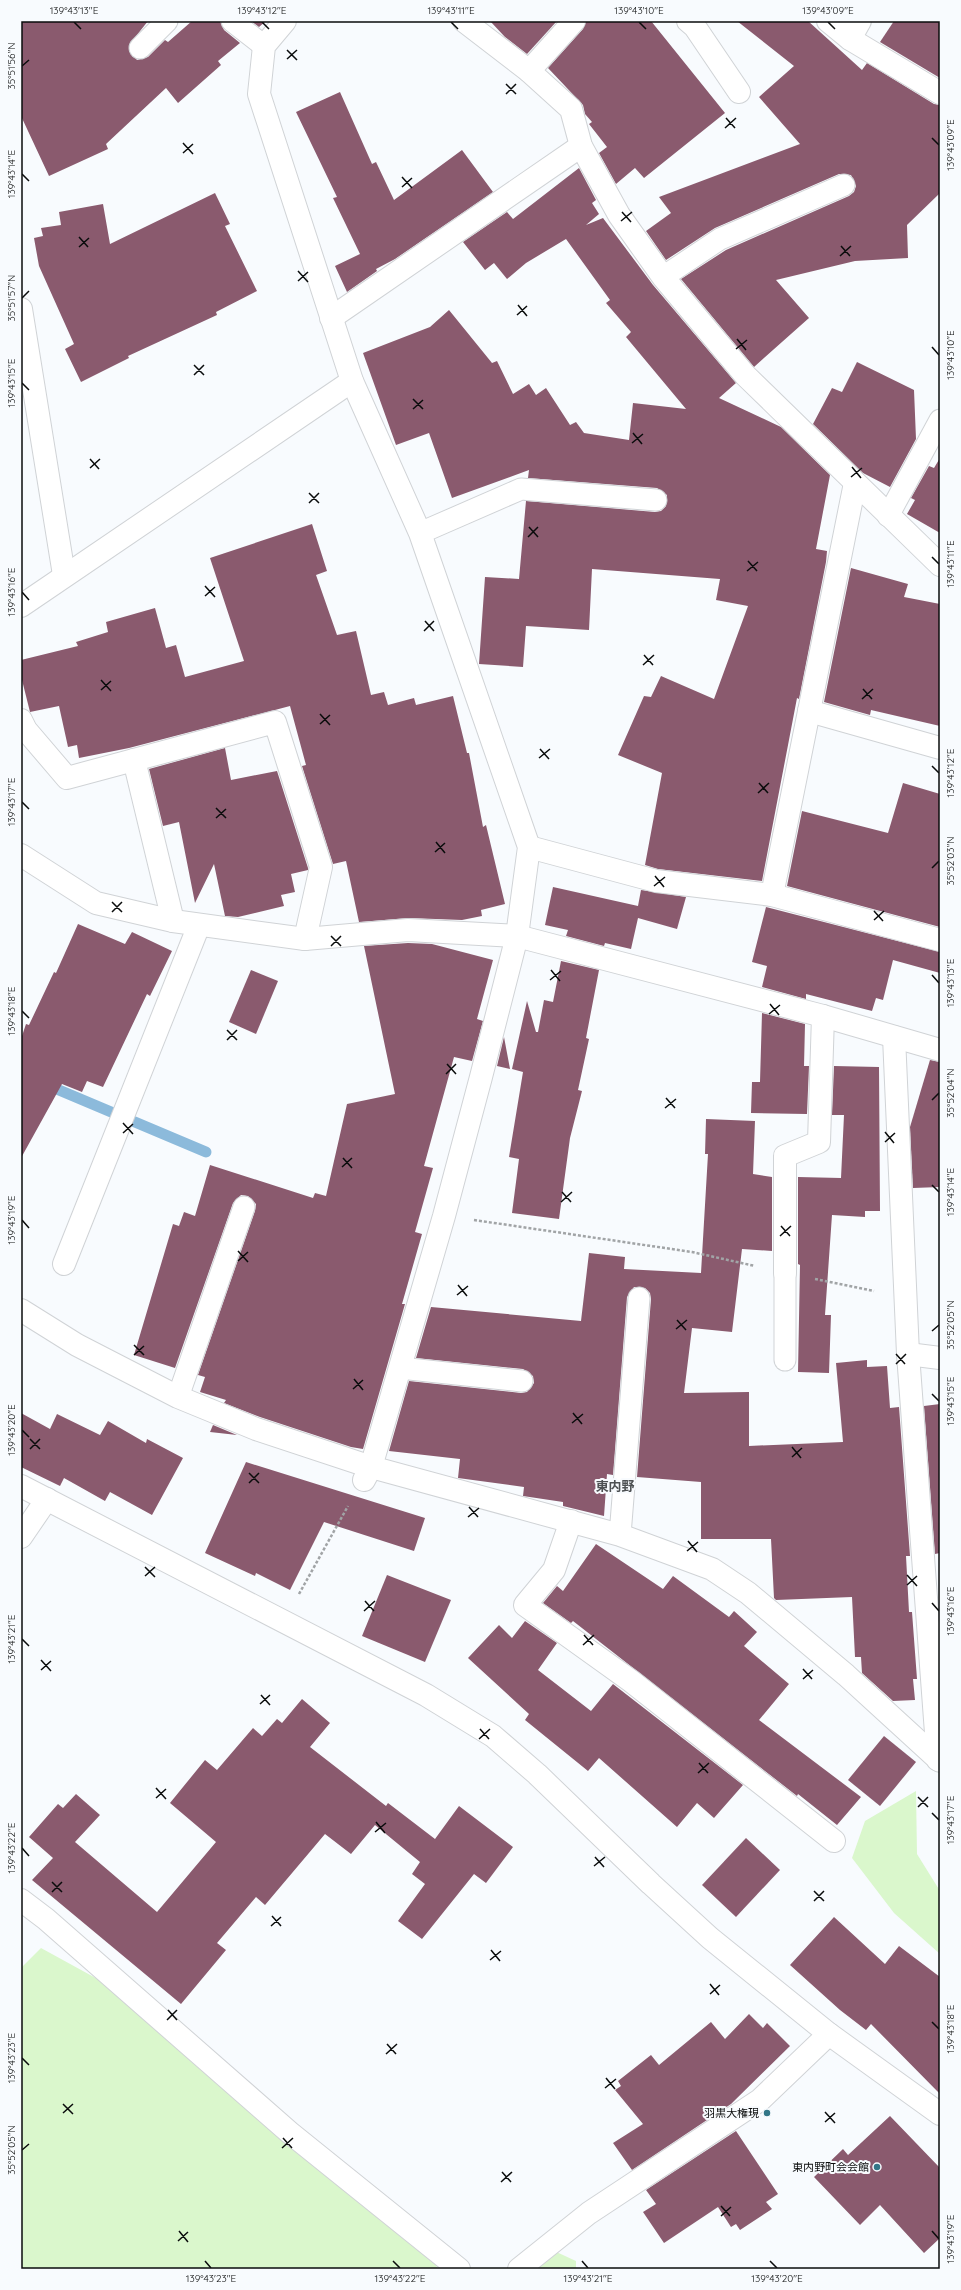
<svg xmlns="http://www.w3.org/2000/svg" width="961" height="2290" viewBox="0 0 961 2290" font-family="Quicksand,'Noto Sans JP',sans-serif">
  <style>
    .green { fill: #daf7cc }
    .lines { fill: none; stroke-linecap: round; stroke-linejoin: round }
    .stream { stroke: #8cbadb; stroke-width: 11 }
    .building { fill: #8a5a6e }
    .service-casing { stroke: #d0d3d6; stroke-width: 23 }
    .minor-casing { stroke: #d0d3d6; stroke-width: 24 }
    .tertiary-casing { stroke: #d0d3d6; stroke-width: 24 }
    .path { stroke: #a1a4a6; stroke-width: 2.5; stroke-dasharray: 3 2; stroke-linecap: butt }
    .service { stroke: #fff; stroke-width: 21 }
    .minor { stroke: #fff; stroke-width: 22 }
    .tertiary { stroke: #fff; stroke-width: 22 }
    .ticks { fill: none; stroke: #0a0c0c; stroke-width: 1.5 }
    .poi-dot { fill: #337687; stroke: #f8fbfe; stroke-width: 1.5 }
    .labels { text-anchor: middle; stroke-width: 4; stroke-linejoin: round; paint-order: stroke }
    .poi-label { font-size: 11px; fill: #0a0c0c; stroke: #f8fbfe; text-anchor: end }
    .quarter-label { font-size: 13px; font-weight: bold; fill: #4e5153; stroke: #f8fbfe }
    .neatline { fill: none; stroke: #0a0c0c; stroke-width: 1.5 }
    .ticks-label { font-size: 10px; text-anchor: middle; fill: #0a0c0c }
  </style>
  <rect width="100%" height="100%" fill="#f8fbfe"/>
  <!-- green -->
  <g class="green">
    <path d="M916,1791L917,1854L940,1891V1954L894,1913L852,1858L865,1821Z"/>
    <path d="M41,1948L154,2010L329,2179L409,2214L438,2269H21V1968Z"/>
    <path d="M552,2250L576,2261V2269H536Z"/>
  </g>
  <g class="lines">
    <!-- stream -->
    <path class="stream" d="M21,1074L206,1152"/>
  </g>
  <!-- building -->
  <g class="building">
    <path d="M21,21H148L129,45V51L137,60L148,57L165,40L168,42L192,21H220L224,30L240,43L218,61L221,65L178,103L166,88L106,144L108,149L49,176L21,116Z"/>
    <path d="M251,21H266L259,27Z"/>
    <path d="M490,21H557L527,54L505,37Z"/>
    <path d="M586,21H651L725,113L644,178L635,168L616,184L599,153L607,147L589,124L592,122L585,114L583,105L548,68L583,29Z"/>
    <path d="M737,21H808L862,70L867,63L934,104L940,105V193L907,225L908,258L855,261L776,280L809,318L754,367L681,279L726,250L849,196L854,192L856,186L851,175L839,174L715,228L666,260L646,231L671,213L659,197L800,144L759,97L794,66Z"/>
    <path d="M894,21H940V78L880,42Z"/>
    <path d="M340,92L372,164L376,162L394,200L462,150L493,192L395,259L376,269L377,271L347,292L335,266L360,254L333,198L337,197L296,112Z"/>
    <path d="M579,168L596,200L592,203L599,214L586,225L603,218L653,285L736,383L719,398L781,427L830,475L816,549L827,551L826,562L799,699L797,698L762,881L658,869L645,865L662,773L618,755L644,696L651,697L661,676L714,699L748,606L716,600L720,579L592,569L589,630L526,626L523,667L479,664L485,577L519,579L526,501L655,512L661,511L666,506L667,495L657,488L528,478L529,470L452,498L429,433L396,445L363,353L430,327L449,310L492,363L497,361L513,394L529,384L536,395L546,388L570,425L576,422L584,433L629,440L633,403L686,409L626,337L631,332L606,303L610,300L566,239L526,263L507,279L494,263L485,270L463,242L507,212L513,219Z"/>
    <path d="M215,193L230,224L225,226L257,291L216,312L217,315L128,356L129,358L81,382L65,349L74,344L39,266L34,238L43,236L41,228L61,225L59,212L103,204L110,244Z"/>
    <path d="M857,362L914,390L916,439L890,487L863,473L813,424L832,388L842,392Z"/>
    <path d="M940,458V533L907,514L915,500L911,498L929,466L934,468Z"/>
    <path d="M312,524L327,571L316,575L337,635L356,631L371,695L384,692L388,705L414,698L416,705L453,696L467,753H469L483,827L486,825L505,904L481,910L482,916L462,920L409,918L359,922L346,861L333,864L302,766L306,765L290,706L129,748L79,758L77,745L68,747L59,706L30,712L21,676V660L78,646L76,642L108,632L106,622L155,608L166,648L176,645L185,677L244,661L210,558Z"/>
    <path d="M851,568L908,584L904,597L940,604V726L871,710L870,715L824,702Z"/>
    <path d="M225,748L231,780L277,771L308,868V870L291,874L295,892L281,895L284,906L238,917L225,916L214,864L195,903L179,822L163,826L149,769Z"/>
    <path d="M903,783L940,794V927L787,886L802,811L888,833Z"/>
    <path d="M553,887L638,906L641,890L686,897L677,929L638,918L631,949L605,943L604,946L566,936L568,930L545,925Z"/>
    <path d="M766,907L940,952V973L893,960L883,1000L876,998L872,1011L806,994V999L762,987L767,966L752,962Z"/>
    <path d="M78,924L125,944L132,932L172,951L150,996L147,994L103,1087L87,1081L82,1092L62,1084L21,1158V1039L26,1024L29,1025L54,972L56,973Z"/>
    <path d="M408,943L432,944L493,960L477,1019L483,1021L472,1061L454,1057L424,1166L433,1168L415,1232L422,1234L402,1304H405L363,1449L351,1447L260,1417L224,1403L226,1400L200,1392L205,1377L198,1375L255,1211L256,1204L248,1196L241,1195L233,1203L175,1368L134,1355L173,1224L179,1226L184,1212L195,1216L210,1165L313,1198L315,1193L326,1196L347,1104L395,1094L364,946Z"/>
    <path d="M561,961L599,970L586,1038L589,1039L578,1090L582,1091L570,1138L559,1219L512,1213L519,1159L509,1157L523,1072L512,1069L527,1001L536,1032H538L544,1000L553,1002Z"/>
    <path d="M251,970L278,981L256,1034L229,1022Z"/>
    <path d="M762,1013L805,1024L804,1066H809L807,1114L751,1113L752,1082H760Z"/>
    <path d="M504,1037L510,1069L497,1066Z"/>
    <path d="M930,1060L940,1062V1187L913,1188L910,1127Z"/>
    <path d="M834,1066L879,1067L880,1211H865V1217L832,1215L825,1315H831L829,1373L798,1372L800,1265L798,1264V1177L841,1178L844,1115H832Z"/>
    <path d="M706,1119L755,1121L753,1174L772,1177V1251L742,1249L732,1332L692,1328L684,1393L749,1392V1446L843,1442L836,1363L867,1360V1367L887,1366L890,1408L899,1407L910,1556H906L909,1612H912L917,1679H913L915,1700L893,1701L862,1673L861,1657H855L852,1597L776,1600L774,1598L771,1539H701V1482L637,1477L651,1299L650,1293L645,1288L634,1287L627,1297L613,1475L607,1474L604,1516L563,1506V1502L523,1496L524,1487L458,1478L460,1459L389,1451L409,1381L521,1393L527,1392L534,1383L533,1376L523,1369L416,1358L431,1307L581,1321L589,1253L625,1257L624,1269L701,1273L708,1154H705Z"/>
    <path d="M940,1404V1553L935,1554L924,1406Z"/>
    <path d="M21,1413L50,1429L57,1414L100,1435L108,1421L146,1443L147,1439L183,1458L152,1515L110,1492L105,1501L64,1478L60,1486L21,1467Z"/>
    <path d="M213,1425L237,1435L210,1432Z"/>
    <path d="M246,1462L425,1518L414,1551L324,1522L290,1590L256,1573L255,1576L205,1553Z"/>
    <path d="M596,1544L663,1589L673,1576L729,1617L734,1611L757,1632L744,1646L789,1684L759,1720L861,1797L837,1825L798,1794L797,1796L573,1621L571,1623L543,1603L557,1586L563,1591Z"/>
    <path d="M387,1575L451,1600L425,1662L362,1636Z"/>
    <path d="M525,1621L557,1643L538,1670L591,1711L613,1684L743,1785L714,1818L697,1803L677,1827L599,1758L588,1771L525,1720L529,1714L468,1658L499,1625L512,1638Z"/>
    <path d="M302,1699L330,1723L310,1747L386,1806L388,1803L435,1839L459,1806L513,1847L486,1883L474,1874L422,1939L398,1921L425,1884L412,1874L420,1862L375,1825L351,1854L325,1834L265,1905L256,1897L217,1943L226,1950L181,2004L32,1880L53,1858L29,1837L58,1804L63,1808L76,1794L100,1815L75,1842L157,1912L216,1842L170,1803L205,1760L217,1770L253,1728L262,1736L277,1719L282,1723Z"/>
    <path d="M884,1736L916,1762L880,1806L848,1780Z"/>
    <path d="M746,1838L780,1870L736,1917L702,1885Z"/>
    <path d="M834,1917L885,1964L899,1946L940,1977V2094L871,2024L866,2030L840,2010L790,1965Z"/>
    <path d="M749,2014L763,2028L767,2023L790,2046L731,2104L632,2170L613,2143L643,2124L615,2090L621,2086L618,2081L651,2055L659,2065L711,2022L725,2039Z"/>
    <path d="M890,2116L940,2168V2238L924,2253L880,2205L860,2225L814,2177L843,2149L848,2155Z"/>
    <path d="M736,2131L778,2194L766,2202L772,2209L740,2230L736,2224L731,2227L718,2207L664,2243L643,2212L656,2204L646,2190Z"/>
  </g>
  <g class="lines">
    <!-- service casing -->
    <g class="service-casing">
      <g id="service">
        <path d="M232,21L264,46"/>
        <path d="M140,48L167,21"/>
        <path d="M663,277L720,239L844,185"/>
        <path d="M888,516L940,420"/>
        <path d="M420,533L521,489L656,500"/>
        <path d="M785,1273V1360"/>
        <path d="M400,1368L522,1381"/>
        <path d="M178,1397L244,1207"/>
        <path d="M620,1535L639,1298"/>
      </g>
    </g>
    <!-- minor casing -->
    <g class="minor-casing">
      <g id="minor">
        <path d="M285,21L264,46L259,94L352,381L420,533L529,847L517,936L481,1077L444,1216L371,1467L364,1480"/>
        <path d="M464,21L529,71L571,109L581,146L619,215L663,277L745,375L940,565"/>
        <path d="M688,21L695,27L739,92"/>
        <path d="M828,21L850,39L940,93"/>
        <path d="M850,39L860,21"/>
        <path d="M529,71L574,21"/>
        <path d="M21,309L64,575"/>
        <path d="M331,318L581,146"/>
        <path d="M21,606L352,381"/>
        <path d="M809,711L940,748"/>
        <path d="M21,720L26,730L67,778L275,722L321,867L305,939"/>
        <path d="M134,760L173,921"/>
        <path d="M529,847L656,881L772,895L940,940"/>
        <path d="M21,855L96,903L173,921L305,939L408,930L517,936L823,1016L940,1050"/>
        <path d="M772,895L855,483"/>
        <path d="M894,1037L908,1354L938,1760"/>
        <path d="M64,1264L199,925"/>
        <path d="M785,1273V1156L819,1142L823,1016"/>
        <path d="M21,1310L77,1345L178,1397L256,1429L371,1467L620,1535L712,1569L748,1593L846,1675L940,1761"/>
        <path d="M908,1354L940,1358"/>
        <path d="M571,1521L554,1570L525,1605L631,1681L834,1841"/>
        <path d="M21,1537L47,1499"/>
        <path d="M21,1900L46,1919L289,2132L459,2269"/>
        <path d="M519,2269L589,2213L760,2100L829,2034"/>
      </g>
    </g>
    <!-- tertiary casing -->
    <g class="tertiary-casing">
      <path id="tertiary" d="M21,1486L426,1695L493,1736L537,1774L651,1884L710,1938L829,2034L940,2114"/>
    </g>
    <!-- path -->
    <g class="path">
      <path d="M474,1220L692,1252L755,1266"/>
      <path d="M815,1279L874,1291"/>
      <path d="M299,1594L348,1506"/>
    </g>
    <!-- service -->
    <use href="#service" class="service"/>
    <!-- minor -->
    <use href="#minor" class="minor"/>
    <!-- tertiary -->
    <use href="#tertiary" class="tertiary"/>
  </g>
  <!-- ticks -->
  <path class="ticks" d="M74,22L81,29M262,22L269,29M451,22L458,29M639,22L646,29M828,22L835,29M287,50L297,60M287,59L297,50M22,66L29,60M506,84L516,94M506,94L516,84M726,118L735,128M725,128L736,118M932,138L939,145M183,143L193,154M183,153L193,144M22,174L29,181M402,177L412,188M402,187L412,178M622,212L631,222M621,221L632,212M79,237L88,247M841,246L850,256M79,247L89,238M840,256L851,246M298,271L308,282M298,281L308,272M22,298L29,291M518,305L527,316M517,315L527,306M737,339L746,350M932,347L939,355M736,349L747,340M194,365L204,375M194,375L204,365M22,383L29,390M413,399L423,409M413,409L423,400M633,433L642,444M632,443L643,434M90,459L99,469M852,467L861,478M90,468L100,459M851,477L862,468M309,493L319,503M309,503L319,493M529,527L538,537M528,537L538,527M932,557L939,564M748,561L757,571M747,571L758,562M205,586L215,597M22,592L29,600M205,596L215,587M425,621L434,631M424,631L434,621M644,655L653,665M643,665L654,655M101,680L111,691M863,689L872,699M101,690L111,681M862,699L873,689M320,714L330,725M320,724L330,715M540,749L549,759M539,758L550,749M932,766L939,773M759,783L768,793M758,793L769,783M22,802L29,809M216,808L226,818M216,818L226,809M436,842L445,853M435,852L445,843M932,868L939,861M655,876L664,887M654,886L665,877M112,902L122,912M874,911L883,921M112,912L122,902M874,920L884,911M331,936L341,946M331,946L341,936M551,970L560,981M932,975L939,983M550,980L561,971M770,1004L779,1015M22,1011L29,1018M769,1014L780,1005M227,1030L237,1040M227,1040L237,1030M447,1064L456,1074M446,1074L456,1064M666,1098L675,1108M932,1100L939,1093M665,1108L676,1099M123,1123L133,1134M885,1132L894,1143M123,1133L133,1124M885,1142L895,1133M343,1158L352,1168M342,1167L352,1158M932,1185L939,1192M562,1192L571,1202M561,1202L572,1192M22,1220L29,1228M781,1226L790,1236M780,1236L791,1226M238,1251L248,1262M238,1261L248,1252M458,1285L467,1296M457,1295L468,1286M677,1320L686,1330M676,1329L687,1320M932,1331L939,1325M134,1345L144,1355M896,1354L905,1364M134,1355L144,1346M896,1364L906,1354M354,1379L363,1390M353,1389L363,1380M932,1394L939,1401M573,1413L582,1424M572,1423L583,1414M22,1430L29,1437M30,1439L40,1449M792,1447L801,1458M30,1449L40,1439M792,1457L802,1448M249,1473L259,1483M249,1483L259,1473M469,1507L478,1517M468,1517L479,1508M688,1541L697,1552M687,1551L698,1542M145,1567L155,1577M907,1575L917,1586M145,1576L155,1567M907,1585L917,1576M365,1601L374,1611M932,1603L939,1611M364,1611L375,1601M584,1635L593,1645M22,1639L29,1646M583,1645L594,1635M41,1660L51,1671M803,1669L812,1679M41,1670L51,1661M803,1679L813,1670M261,1695L270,1705M260,1704L270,1695M480,1729L489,1739M479,1739L490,1729M699,1763L708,1773M698,1773L709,1763M156,1788L166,1799M918,1797L928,1807M156,1798L166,1789M918,1807L928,1797M932,1813L939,1820M376,1822L385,1833M375,1832L386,1823M22,1848L29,1856M595,1857L604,1867M594,1866L605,1857M52,1882L62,1892M814,1891L824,1901M52,1892L62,1882M814,1901L824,1891M272,1916L281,1926M271,1926L281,1917M491,1950L500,1961M490,1960L501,1951M710,1984L719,1995M710,1994L720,1985M168,2010L177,2020M167,2020L177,2010M932,2022L939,2029M387,2044L396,2054M386,2054L397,2044M22,2058L29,2065M606,2078L615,2089M605,2088L616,2079M63,2104L73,2114M825,2112L835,2123M63,2113L73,2104M825,2122L835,2113M283,2138L292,2148M282,2148L293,2138M22,2150L29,2144M502,2172L511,2182M501,2182L512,2172M721,2206L730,2216M721,2216L731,2207M179,2231L188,2242M932,2231L939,2239M178,2241L188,2232M205,2261L211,2268M393,2261L400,2268M582,2261L588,2268M770,2261L777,2268"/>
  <!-- markers -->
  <g class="poi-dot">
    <circle cx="767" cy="2113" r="4"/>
    <circle cx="877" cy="2167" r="4"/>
  </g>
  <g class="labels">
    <!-- poi labels -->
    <g class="poi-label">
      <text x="759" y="2117">羽黒大権現</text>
      <text x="869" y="2171">東内野町会会館</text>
    </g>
    <!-- quarter labels -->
    <g class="quarter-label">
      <text x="615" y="1491">東内野</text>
    </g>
  </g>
  <!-- border -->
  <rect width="961" height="2290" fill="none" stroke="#f8fbfe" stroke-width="44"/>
  <rect x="22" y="22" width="917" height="2246" class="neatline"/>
  <g class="ticks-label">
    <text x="74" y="14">139°43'13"E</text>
    <text x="262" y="14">139°43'12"E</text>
    <text x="451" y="14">139°43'11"E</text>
    <text x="639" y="14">139°43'10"E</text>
    <text x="828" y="14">139°43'09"E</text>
    <text transform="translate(11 66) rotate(-90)" y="4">35°51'56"N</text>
    <text transform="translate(950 145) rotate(-90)" y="4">139°43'09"E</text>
    <text transform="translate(11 174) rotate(-90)" y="4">139°43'14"E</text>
    <text transform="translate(11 298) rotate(-90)" y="4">35°51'57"N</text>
    <text transform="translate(950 355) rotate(-90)" y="4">139°43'10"E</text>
    <text transform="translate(11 383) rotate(-90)" y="4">139°43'15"E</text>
    <text transform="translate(950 564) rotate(-90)" y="4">139°43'11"E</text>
    <text transform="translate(11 592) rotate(-90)" y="4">139°43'16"E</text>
    <text transform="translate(950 773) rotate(-90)" y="4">139°43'12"E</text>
    <text transform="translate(11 802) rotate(-90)" y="4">139°43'17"E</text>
    <text transform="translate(950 861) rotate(-90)" y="4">35°52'03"N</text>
    <text transform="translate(950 983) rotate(-90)" y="4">139°43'13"E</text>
    <text transform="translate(11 1011) rotate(-90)" y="4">139°43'18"E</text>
    <text transform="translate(950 1093) rotate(-90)" y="4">35°52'04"N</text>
    <text transform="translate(950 1192) rotate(-90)" y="4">139°43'14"E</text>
    <text transform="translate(11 1220) rotate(-90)" y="4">139°43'19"E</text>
    <text transform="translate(950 1325) rotate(-90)" y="4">35°52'05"N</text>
    <text transform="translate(950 1401) rotate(-90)" y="4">139°43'15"E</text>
    <text transform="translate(11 1430) rotate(-90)" y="4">139°43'20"E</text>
    <text transform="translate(950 1611) rotate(-90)" y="4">139°43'16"E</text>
    <text transform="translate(11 1639) rotate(-90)" y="4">139°43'21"E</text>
    <text transform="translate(950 1820) rotate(-90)" y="4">139°43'17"E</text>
    <text transform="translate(11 1848) rotate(-90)" y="4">139°43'22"E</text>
    <text transform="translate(950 2029) rotate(-90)" y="4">139°43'18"E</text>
    <text transform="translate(11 2058) rotate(-90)" y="4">139°43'23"E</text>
    <text transform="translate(11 2150) rotate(-90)" y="4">35°52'05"N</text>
    <text transform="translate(950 2239) rotate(-90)" y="4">139°43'19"E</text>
    <text x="211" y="2282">139°43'23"E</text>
    <text x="400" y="2282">139°43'22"E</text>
    <text x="588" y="2282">139°43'21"E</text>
    <text x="777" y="2282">139°43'20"E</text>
  </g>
</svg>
